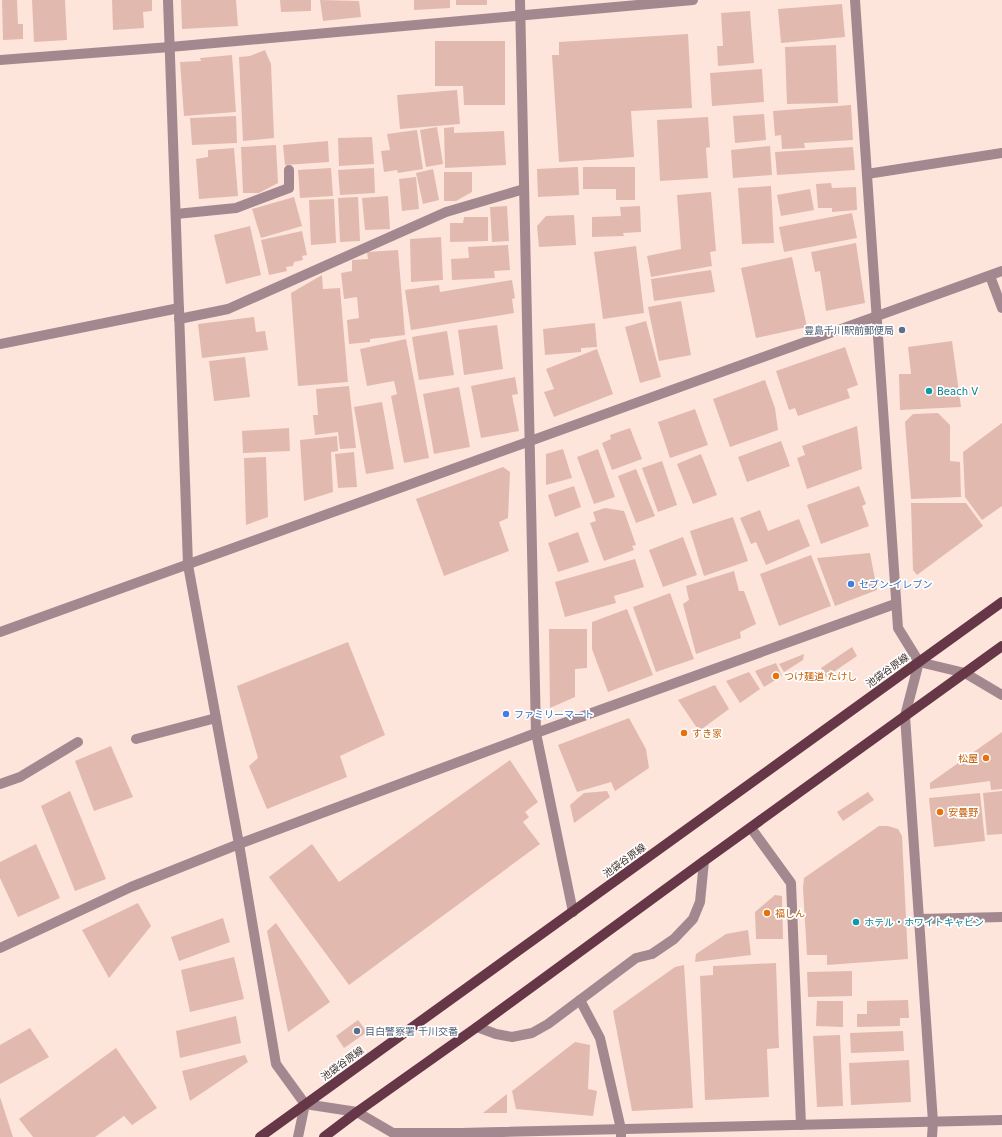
<svg xmlns="http://www.w3.org/2000/svg" width="1002" height="1137" viewBox="0 0 1002 1137" font-family="'DejaVu Sans','Noto Sans JP',sans-serif">
  <style>
    .building { fill: #e2b9af }
    .lines { fill: none; stroke-linecap: round; stroke-linejoin: round }
    .minor { stroke: #a4888f; stroke-width: 10 }
    .major { stroke: #663847; stroke-width: 10 }
    .service-dot { fill: #5c6f8a; stroke: #fff; stroke-width: 1.5 }
    .culture-dot { fill: #0f9aa8; stroke: #fff; stroke-width: 1.5 }
    .shop-dot { fill: #3f7fe0; stroke: #fff; stroke-width: 1.5 }
    .food-dot { fill: #e8710a; stroke: #fff; stroke-width: 1.5 }
    .labels { text-anchor: middle; stroke-width: 3.5; stroke-linejoin: round; paint-order: stroke }
    .service-label { font-size: 10px; fill: #4e5e75; stroke: #fff; text-anchor: end }
    .culture-label { font-size: 10px; fill: #0d838f; stroke: #fff; text-anchor: start }
    .shop-label { font-size: 10px; fill: #366cbe; stroke: #fff; text-anchor: start }
    .street-label { font-size: 10px; fill: #382924; stroke: #fff }
    .food-label { font-size: 10px; fill: #c56008; stroke: #fff; text-anchor: start }
  </style>
  <rect width="100%" height="100%" fill="#fde5dc"/>
  <!-- building -->
  <g class="building">
    <path d="M2,0H17L18,24H23V39L3,40Z"/>
    <path d="M32,0H65L67,40L34,42Z"/>
    <path d="M112,0H152V11L143,12L144,28L113,30Z"/>
    <path d="M181,0H236L238,26L182,29Z"/>
    <path d="M280,0H311V11L281,12Z"/>
    <path d="M320,0L359,1L361,17L323,21Z"/>
    <path d="M414,0H450V8L414,10Z"/>
    <rect x="456" y="0" width="31" height="5"/>
    <path d="M842,4L845,37L781,43L778,9Z"/>
    <path d="M750,11L754,63L718,66L717,46H723L721,13Z"/>
    <path d="M688,34L692,108L631,111L634,157L559,162L552,55H559V42Z"/>
    <path d="M435,41H505V105H464L463,86H435Z"/>
    <path d="M836,45L838,103L787,104L785,47Z"/>
    <path d="M265,50L271,64L274,138L243,141L239,57L250,56Z"/>
    <path d="M232,55L236,112L184,116L180,62L201,61L200,58Z"/>
    <path d="M762,69L764,102L712,106L710,73Z"/>
    <path d="M457,90L460,124L400,129L397,95Z"/>
    <path d="M851,105L853,140L804,143L805,148L782,149L781,135L775,136L773,111Z"/>
    <path d="M764,114L766,140L735,143L733,116Z"/>
    <path d="M236,116L237,143L192,145L190,118Z"/>
    <path d="M708,117L710,147L706,148L708,178L660,181L657,120Z"/>
    <path d="M437,127L443,164L426,167L420,130Z"/>
    <path d="M454,127V133L504,131L506,165L445,168L444,128Z"/>
    <path d="M417,130L423,169L398,173L397,170L384,172L381,151L390,150L387,134Z"/>
    <path d="M372,137L374,164L339,166L338,138Z"/>
    <path d="M328,141L329,162L285,165L283,145Z"/>
    <path d="M276,145L278,183L259,193H243L241,147Z"/>
    <path d="M770,146L772,175L733,178L731,150Z"/>
    <path d="M853,147L855,170L777,175L775,152Z"/>
    <path d="M234,148L238,196L199,199L196,159L208,157V150Z"/>
    <path d="M578,167L579,195L538,197L537,169Z"/>
    <path d="M583,167H635V200H616V189H583Z"/>
    <path d="M331,168L333,196L300,198L298,170Z"/>
    <path d="M374,168L375,193L340,195L338,170Z"/>
    <path d="M433,169L439,200L423,204L416,173Z"/>
    <path d="M444,172H472V192L456,201H444Z"/>
    <path d="M416,177L419,209L402,211L399,179Z"/>
    <path d="M831,183L832,188L856,187L857,210L832,212V208H818L816,184Z"/>
    <path d="M771,186L774,243L742,244L738,188Z"/>
    <path d="M810,189L814,210L781,216L777,195Z"/>
    <path d="M711,192L716,251L710,252L712,266L651,277L647,256L681,249L677,195Z"/>
    <path d="M388,196L390,229L365,230L362,198Z"/>
    <path d="M294,197L302,226L261,238L252,209Z"/>
    <path d="M358,197L360,241L340,242L338,198Z"/>
    <path d="M334,199L336,243L311,245L309,200Z"/>
    <path d="M507,206L509,241L492,242L490,207Z"/>
    <path d="M640,206L641,232L623,233L624,236L592,237V217L621,216L620,207Z"/>
    <path d="M852,213L857,238L784,252L779,227Z"/>
    <path d="M574,215L576,245L539,247L537,226L546,216Z"/>
    <path d="M464,217H488V241L450,242V223H463Z"/>
    <path d="M250,226L261,275L226,284L214,235Z"/>
    <path d="M302,231L307,255L302,256L303,260L294,262L293,266L286,267L287,271L269,275L261,240Z"/>
    <path d="M441,237L443,280L411,282L410,239Z"/>
    <path d="M856,243L865,303L826,311L820,271L815,272L811,252Z"/>
    <path d="M508,245L510,270L494,271L495,278L452,280L451,259L469,258L468,247Z"/>
    <path d="M636,246L644,313L603,319L594,252Z"/>
    <path d="M398,250L405,335L370,339V342L349,344L347,320L359,318L357,297L344,299L341,273L352,271V260L368,259L367,252Z"/>
    <path d="M792,257L807,327L756,338L741,268Z"/>
    <path d="M711,270L715,292L654,301L651,279Z"/>
    <path d="M322,275L323,289L340,288L348,382L298,386L291,293Z"/>
    <path d="M512,280L515,298L512,299L514,313L411,330L405,290L439,285L440,292Z"/>
    <path d="M681,301L691,355L659,361L648,307Z"/>
    <path d="M254,317L256,332L265,331L268,350L202,358L198,324Z"/>
    <path d="M646,321L661,377L640,383L625,327Z"/>
    <path d="M595,323L597,347L581,348V352L545,355L543,329Z"/>
    <path d="M497,325L503,369L464,375L458,330Z"/>
    <path d="M447,331L454,375L419,380L412,337Z"/>
    <path d="M406,339L429,458L404,463L391,396L397,394L394,381L367,386L360,349Z"/>
    <path d="M952,341L961,407L900,410L899,374H911L908,347Z"/>
    <path d="M845,347L858,385L847,389L850,398L798,416L795,408L789,410L776,371Z"/>
    <path d="M597,349L613,394L554,417L544,392L554,389L546,369Z"/>
    <path d="M245,357L250,397L214,401L209,361Z"/>
    <path d="M515,377L518,394L512,395L519,431L481,438L471,386Z"/>
    <path d="M765,380L775,408L778,430L730,447L713,399Z"/>
    <path d="M349,386L356,448L340,449L338,432L315,435L313,415H318L316,389Z"/>
    <path d="M459,387L470,447L434,454L423,394Z"/>
    <path d="M382,402L394,469L366,474L354,407Z"/>
    <path d="M695,409L708,445L670,458L658,422Z"/>
    <path d="M938,413L950,425V461L960,462L961,497L911,499L905,422L913,414Z"/>
    <path d="M1002,423V506L982,520L965,497L963,452Z"/>
    <path d="M857,426L862,469L807,489L797,458L805,455L802,446Z"/>
    <path d="M289,428L290,451L243,453L242,431Z"/>
    <path d="M630,428L642,459L612,470L602,443L611,439L610,435Z"/>
    <path d="M337,436L338,451L331,452L333,492L304,501L300,440Z"/>
    <path d="M781,441L790,466L747,482L738,457Z"/>
    <path d="M563,449L572,478L546,485V454Z"/>
    <path d="M598,449L615,497L594,504L577,457Z"/>
    <path d="M354,452L357,487L338,488L335,454Z"/>
    <path d="M701,454L717,495L693,504L677,464Z"/>
    <path d="M266,457L268,517L246,525L244,458Z"/>
    <path d="M662,461L677,505L658,512L642,468Z"/>
    <path d="M503,467L510,472L508,518L499,522L509,551L444,576L416,499Z"/>
    <path d="M636,469L655,516L636,523L618,476Z"/>
    <path d="M574,486L581,507L555,517L548,495Z"/>
    <path d="M859,486L866,504L862,506L869,526L821,544L807,505Z"/>
    <path d="M911,503H966L983,526L917,575L913,570Z"/>
    <path d="M605,508L624,511L636,545L632,546L634,550L604,561L590,523L596,521L593,512Z"/>
    <path d="M760,510L768,531L799,519L810,546L766,565L756,542L751,544L740,518Z"/>
    <path d="M733,517L748,561L704,576L690,531Z"/>
    <path d="M578,532L589,562L558,572L548,543Z"/>
    <path d="M683,537L697,575L663,587L649,550Z"/>
    <path d="M870,553L877,590L835,606L817,558Z"/>
    <path d="M811,555L831,606L779,626L760,574Z"/>
    <path d="M635,559L644,587L614,596L616,603L565,617L555,582Z"/>
    <path d="M734,571L739,591H744L756,624L740,632L741,638L696,654L683,604L689,600L686,586Z"/>
    <path d="M670,593L694,659L656,672L633,607Z"/>
    <path d="M627,609L653,675L608,692L592,649V622Z"/>
    <path d="M549,629H587V668L575,669V697L550,708Z"/>
    <path d="M348,642L385,735L340,756L347,777L267,809L249,766L258,758L237,686Z"/>
    <path d="M852,647L857,656L826,677L821,668Z"/>
    <path d="M804,654L803,660L784,672L779,664Z"/>
    <path d="M776,663L782,676L764,687L755,671Z"/>
    <path d="M749,672L760,689L740,703L726,681Z"/>
    <path d="M715,685L729,709L699,731L678,700Z"/>
    <path d="M629,718L646,749L649,768L615,791L611,782L577,792L558,745Z"/>
    <path d="M1002,732V789L991,790L990,781L930,789V783Z"/>
    <path d="M111,746L133,797L94,811L75,761Z"/>
    <path d="M510,760L538,802L525,812L529,817L523,822L540,844L349,985L269,877L312,844L339,882Z"/>
    <path d="M70,791L106,879L75,891L41,806Z"/>
    <path d="M607,791L610,797L574,823L570,805L584,793Z"/>
    <path d="M1002,791V834L987,835L983,793Z"/>
    <path d="M868,792L874,800L843,821L837,812Z"/>
    <path d="M980,793L985,841L934,847L929,798Z"/>
    <path d="M879,826H888L898,829L902,836L908,959L827,965V955H807L803,888L804,878Z"/>
    <path d="M36,844L60,898L18,917L0,878V862Z"/>
    <path d="M775,895L782,896L783,939H756L755,912Z"/>
    <path d="M138,903L151,926L109,978L82,930Z"/>
    <path d="M223,918L230,942L179,961L171,937Z"/>
    <path d="M276,923L330,1002L288,1032L267,931Z"/>
    <path d="M748,930L751,955L695,962L696,954L726,934Z"/>
    <path d="M234,957L244,999L190,1012L181,970Z"/>
    <path d="M776,963L779,1048L767,1049L769,1097L705,1100L700,976L713,975V966Z"/>
    <path d="M684,965L693,1108L632,1111L613,1011L675,967Z"/>
    <path d="M852,971V996L808,997L807,972Z"/>
    <path d="M908,1000L909,1018H900V1026L857,1027V1014H867V1001Z"/>
    <path d="M817,1001H843V1027L816,1026Z"/>
    <path d="M236,1016L241,1043L180,1058L176,1031Z"/>
    <path d="M358,1020L367,1032L344,1048L336,1036Z"/>
    <path d="M30,1028L49,1057L0,1084V1045Z"/>
    <path d="M903,1031L904,1051L851,1053L850,1033Z"/>
    <path d="M840,1035L843,1106L817,1107L813,1036Z"/>
    <path d="M575,1042L590,1045L588,1089L597,1091L593,1116L516,1109L512,1091Z"/>
    <path d="M116,1048L157,1108L132,1125L124,1116L95,1137H33L19,1119Z"/>
    <path d="M245,1055L248,1062L190,1101L182,1071Z"/>
    <path d="M909,1060L911,1102L851,1105L849,1063Z"/>
    <path d="M507,1094V1113H483Z"/>
    <path d="M0,1097L13,1137H0Z"/>
  </g>
  <g class="lines">
    <!-- minor -->
    <g class="minor">
      <path d="M168,0L188,565L239,844L276,1064L305,1104L298,1137"/>
      <path d="M520,0L536,733L573,912"/>
      <path d="M855,0L898,628L919,662L905,716L933,1122L932,1137"/>
      <path d="M0,60L170,47L693,0"/>
      <path d="M867,174L1002,153"/>
      <path d="M176,214L236,208L289,188V170"/>
      <path d="M990,276L1002,308"/>
      <path d="M179,319L228,309L446,212L524,189"/>
      <path d="M0,344L179,308"/>
      <path d="M0,632L1002,271"/>
      <path d="M919,662L965,673L1002,695"/>
      <path d="M136,739L216,718"/>
      <path d="M0,784L20,777L78,742"/>
      <path d="M751,828L791,883L801,1125"/>
      <path d="M919,919L1002,917"/>
      <path d="M0,948L131,887L239,844L536,733L895,604"/>
      <path d="M580,1000L600,1038L621,1129V1137"/>
      <path d="M477,1027L496,1034L512,1037L532,1033L548,1024L636,958L652,954L674,939L693,919L700,902L704,861"/>
      <path d="M305,1104L357,1112L393,1133H461L1002,1120"/>
    </g>
    <!-- major -->
    <g class="major">
      <path d="M260,1137L1002,602"/>
      <path d="M324,1137L357,1112L477,1027L704,861L1002,646"/>
    </g>
  </g>
  <!-- markers -->
  <g class="service-dot">
    <circle cx="902" cy="330" r="4"/>
    <circle cx="357" cy="1031" r="4"/>
  </g>
  <g class="culture-dot">
    <circle cx="929" cy="391" r="4"/>
    <circle cx="856" cy="922" r="4"/>
  </g>
  <g class="shop-dot">
    <circle cx="851" cy="584" r="4"/>
    <circle cx="506" cy="714" r="4"/>
  </g>
  <g class="food-dot">
    <circle cx="776" cy="676" r="4"/>
    <circle cx="684" cy="733" r="4"/>
    <circle cx="986" cy="758" r="4"/>
    <circle cx="940" cy="812" r="4"/>
    <circle cx="767" cy="913" r="4"/>
  </g>
  <g class="labels">
    <!-- service labels -->
    <g class="service-label">
      <text x="894" y="334">豊島千川駅前郵便局</text>
      <text x="365" y="1035" text-anchor="start">目白警察署 千川交番</text>
    </g>
    <!-- culture labels -->
    <g class="culture-label">
      <text x="937" y="395">Beach V</text>
      <text x="864" y="926">ホテル・ホワイトキャビン</text>
    </g>
    <!-- shop labels -->
    <g class="shop-label">
      <text x="859" y="588">セブン-イレブン</text>
      <text x="514" y="718">ファミリーマート</text>
    </g>
    <!-- street labels -->
    <g class="street-label">
      <text transform="translate(887 670) rotate(-36)" y="4">池袋谷原線</text>
      <text transform="translate(624 860) rotate(-36)" y="4">池袋谷原線</text>
      <text transform="translate(342 1063) rotate(-36)" y="4">池袋谷原線</text>
    </g>
    <!-- food labels -->
    <g class="food-label">
      <text x="784" y="680">つけ麺道 たけし</text>
      <text x="692" y="737">すき家</text>
      <text x="978" y="762" text-anchor="end">松屋</text>
      <text x="948" y="816">安曇野</text>
      <text x="775" y="917">福しん</text>
    </g>
  </g>
</svg>
